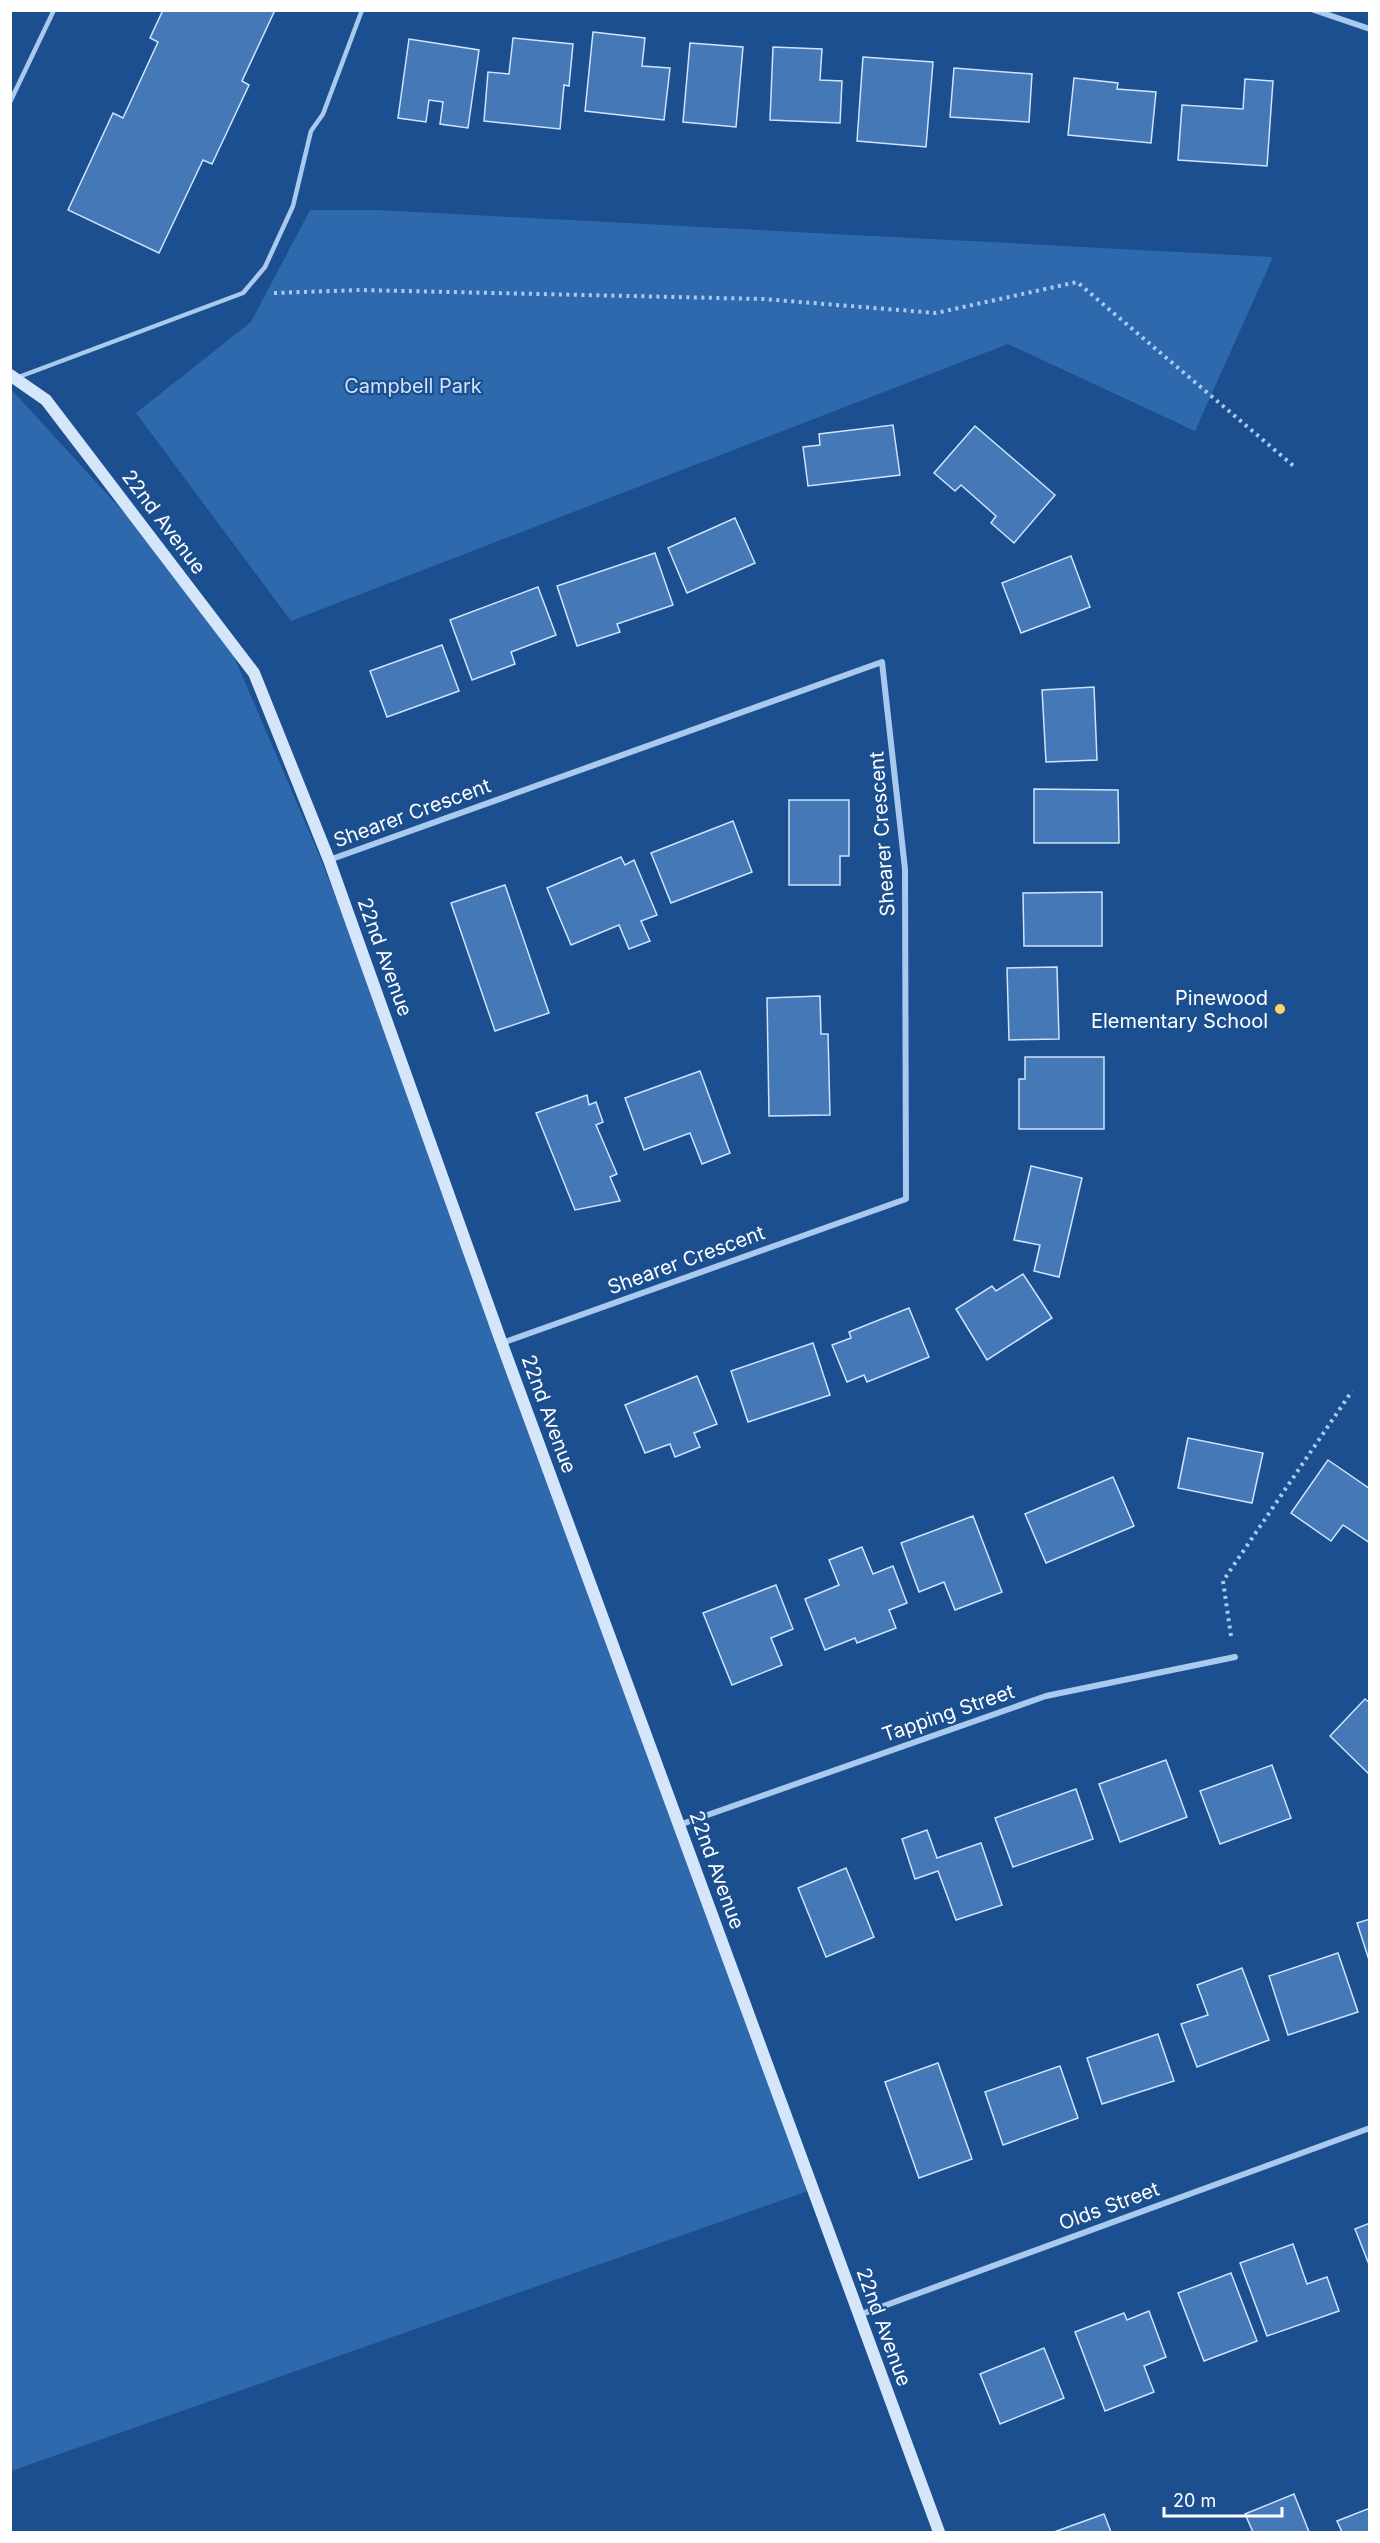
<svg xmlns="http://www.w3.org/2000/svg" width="1380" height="2543" viewBox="0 0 1380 2543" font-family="Inter,sans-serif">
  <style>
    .green { fill: #2e69ad }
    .building { fill: #4478b7; stroke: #cfe3fa; stroke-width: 1.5 }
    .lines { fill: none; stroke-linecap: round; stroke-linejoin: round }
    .path { stroke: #a9c9ee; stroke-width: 4; stroke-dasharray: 3 4.5; stroke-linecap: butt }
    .lane { stroke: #a9c9ee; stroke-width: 4.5 }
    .street { stroke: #a9c9ee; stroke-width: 6 }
    .secondary { stroke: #d6e6fa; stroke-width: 12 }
    .poi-dot { fill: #ffd166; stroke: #1b4f8f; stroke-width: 2 }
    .labels { text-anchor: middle; stroke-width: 4.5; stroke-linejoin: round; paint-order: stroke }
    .park-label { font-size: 20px; fill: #cfe3fa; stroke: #1b4f8f }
    .street-label { font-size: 20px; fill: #fff; stroke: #1b4f8f }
    .poi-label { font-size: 20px; fill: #fff; stroke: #1b4f8f; text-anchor: end }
  </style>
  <rect width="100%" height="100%" fill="#1b4f8f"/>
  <!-- green -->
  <g class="green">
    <path d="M310,210H378L1273,257L1195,431L1008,344L291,621L136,413L251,322Z"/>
    <path d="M10,388L215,612L317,850L394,1045L811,2190L11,2471Z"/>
  </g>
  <!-- building -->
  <g class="building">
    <path d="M163,10H275L242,81L249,85L212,164L203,160L159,253L68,210L113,113L123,118L158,42L150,38Z"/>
    <path d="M593,32L645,38L642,66L670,68L664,120L585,111Z"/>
    <path d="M513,38L573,44L569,86L564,85L560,129L484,121L488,72L509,74Z"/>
    <path d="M409,39L479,50L468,128L440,124L443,102L429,100L426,122L398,118Z"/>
    <path d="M690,43L743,47L736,127L683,122Z"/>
    <path d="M773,47L822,49L820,80L842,81L840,123L770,120Z"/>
    <path d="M863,57L933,62L926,147L857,141Z"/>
    <path d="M954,68L1032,74L1029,122L950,117Z"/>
    <path d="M1074,78L1118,83L1117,89L1156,92L1151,143L1068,135Z"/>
    <path d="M1245,79L1273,81L1267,166L1178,160L1182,105L1243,109Z"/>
    <path d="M893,425L900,475L808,486L803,447L820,445L819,434Z"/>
    <path d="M975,426L1055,495L1014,543L991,523L996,516L961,485L955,491L934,473Z"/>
    <path d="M735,518L755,563L687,593L668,548Z"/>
    <path d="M655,553L673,605L617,624L620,632L577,646L557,586Z"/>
    <path d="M1071,556L1090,607L1021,633L1002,583Z"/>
    <path d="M538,587L556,635L511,652L515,664L472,680L450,620Z"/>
    <path d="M442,645L459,691L387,717L370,671Z"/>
    <path d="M1094,687L1097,760L1046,762L1042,690Z"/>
    <path d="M1034,789L1118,790L1119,843H1034Z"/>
    <path d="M789,800H849V856H840V885H789Z"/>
    <path d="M733,821L752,872L671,903L651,853Z"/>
    <path d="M621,857L625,865L634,860L657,915L641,921L650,941L629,949L619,925L571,945L547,888Z"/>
    <path d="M505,885L549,1013L495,1031L451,903Z"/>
    <path d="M1102,892V946H1024L1023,893Z"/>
    <path d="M1057,967L1059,1039L1009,1040L1007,968Z"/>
    <path d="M820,996L821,1034H828L830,1115L769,1116L767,998Z"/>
    <path d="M1025,1057H1104V1129H1019V1079H1025Z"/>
    <path d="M700,1071L730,1153L702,1164L690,1133L644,1150L625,1098Z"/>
    <path d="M587,1095L589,1105L596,1102L603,1122L596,1125L617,1174L610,1177L620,1201L575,1210L536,1113Z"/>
    <path d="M1031,1166L1082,1178L1059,1277L1034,1271L1040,1245L1014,1240Z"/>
    <path d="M1023,1274L1052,1318L987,1360L956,1309L992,1286L996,1291Z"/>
    <path d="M909,1308L929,1357L867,1382L864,1375L847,1382L832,1345L851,1338L849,1332Z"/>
    <path d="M813,1343L830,1395L748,1422L731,1371Z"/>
    <path d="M697,1376L717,1424L694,1433L700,1447L675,1457L670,1444L645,1453L625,1405Z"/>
    <path d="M1188,1438L1263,1453L1252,1503L1178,1488Z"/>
    <path d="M1328,1460L1370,1489V1543L1343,1525L1331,1541L1291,1513Z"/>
    <path d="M1113,1477L1134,1526L1046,1563L1025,1514Z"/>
    <path d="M973,1516L1002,1592L955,1610L944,1582L919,1592L901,1543Z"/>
    <path d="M862,1547L873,1574L893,1566L907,1603L889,1610L896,1628L857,1643L855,1638L825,1650L805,1599L839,1585L829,1560Z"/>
    <path d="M776,1585L793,1629L771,1638L782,1665L732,1685L703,1613Z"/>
    <path d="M1365,1699L1370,1703V1775L1330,1736Z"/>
    <path d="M1166,1760L1187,1817L1120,1842L1099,1784Z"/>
    <path d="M1272,1765L1291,1818L1220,1844L1200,1791Z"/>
    <path d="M1076,1789L1093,1839L1013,1867L995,1818Z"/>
    <path d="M927,1830L937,1858L981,1843L1002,1905L956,1920L938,1871L915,1879L902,1839Z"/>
    <path d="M846,1868L874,1937L826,1957L798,1888Z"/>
    <path d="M1370,1919V1963L1357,1923Z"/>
    <path d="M1338,1953L1358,2012L1288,2035L1269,1976Z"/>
    <path d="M1242,1968L1269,2040L1197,2067L1181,2024L1208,2015L1197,1985Z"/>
    <path d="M1158,2034L1174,2081L1102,2104L1087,2058Z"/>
    <path d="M938,2063L972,2159L919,2178L885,2082Z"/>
    <path d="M1060,2066L1078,2118L1003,2145L985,2092Z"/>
    <path d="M1370,2223V2267L1355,2229Z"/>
    <path d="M1293,2244L1307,2284L1327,2277L1339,2311L1267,2336L1240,2263Z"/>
    <path d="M1231,2273L1257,2341L1204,2361L1178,2293Z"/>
    <path d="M1149,2311L1166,2357L1144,2366L1154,2392L1105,2411L1075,2332L1124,2313L1127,2320Z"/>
    <path d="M1044,2348L1064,2398L1000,2424L980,2374Z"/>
    <path d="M1294,2494L1309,2532H1253L1245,2514Z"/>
    <path d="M1370,2508V2532H1342L1337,2521Z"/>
    <path d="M1104,2514L1111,2532H1054Z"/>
  </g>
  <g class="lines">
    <!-- path -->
    <g class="path">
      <path d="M274,293L360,290L763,299L936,313L1077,282L1296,468"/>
      <path d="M1231,1636L1223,1581L1352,1391"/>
    </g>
    <!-- lane -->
    <g class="lane">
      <path d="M10,102L54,10"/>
      <path d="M16,378L243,293L265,267L293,206L311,131L323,114L362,10"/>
    </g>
    <!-- street -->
    <g class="street">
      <path d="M1314,10L1370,29"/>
      <path d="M329,860L882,662L905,869L906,1199L502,1343"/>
      <path d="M679,1825L1046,1696L1235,1657"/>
      <path d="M859,2315L1370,2128"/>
    </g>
    <!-- secondary -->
    <path class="secondary" d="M10,375L46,400L254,673L329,860L502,1344L939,2532"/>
  </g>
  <!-- markers -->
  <circle class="poi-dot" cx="1280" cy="1009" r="6"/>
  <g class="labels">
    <!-- park labels -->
    <g class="park-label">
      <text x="413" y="393">Campbell Park</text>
    </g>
    <!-- street labels -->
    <g class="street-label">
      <text transform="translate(164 522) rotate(53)" y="7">22nd Avenue</text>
      <text transform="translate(412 813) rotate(-20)" y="7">Shearer Crescent</text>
      <text transform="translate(882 834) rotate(-94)" y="7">Shearer Crescent</text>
      <text transform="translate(385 957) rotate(70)" y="7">22nd Avenue</text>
      <text transform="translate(686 1260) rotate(-20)" y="7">Shearer Crescent</text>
      <text transform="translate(549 1414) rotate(70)" y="7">22nd Avenue</text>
      <text transform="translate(948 1713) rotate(-19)" y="7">Tapping Street</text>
      <text transform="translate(717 1870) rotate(70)" y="7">22nd Avenue</text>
      <text transform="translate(1109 2206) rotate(-20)" y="7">Olds Street</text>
      <text transform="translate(884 2327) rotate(70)" y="7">22nd Avenue</text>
    </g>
    <!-- poi labels -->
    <g class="poi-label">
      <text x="1268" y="1005">Pinewood<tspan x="1268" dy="23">Elementary School</tspan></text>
    </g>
  </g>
  <!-- border -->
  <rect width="1380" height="2543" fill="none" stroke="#ffffff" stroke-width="24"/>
  <!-- scale -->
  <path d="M1164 2507v9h118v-9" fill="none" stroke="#ffffff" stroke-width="3"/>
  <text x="1173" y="2507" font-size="18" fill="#ffffff" stroke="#1b4f8f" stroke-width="4.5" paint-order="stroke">20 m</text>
</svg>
